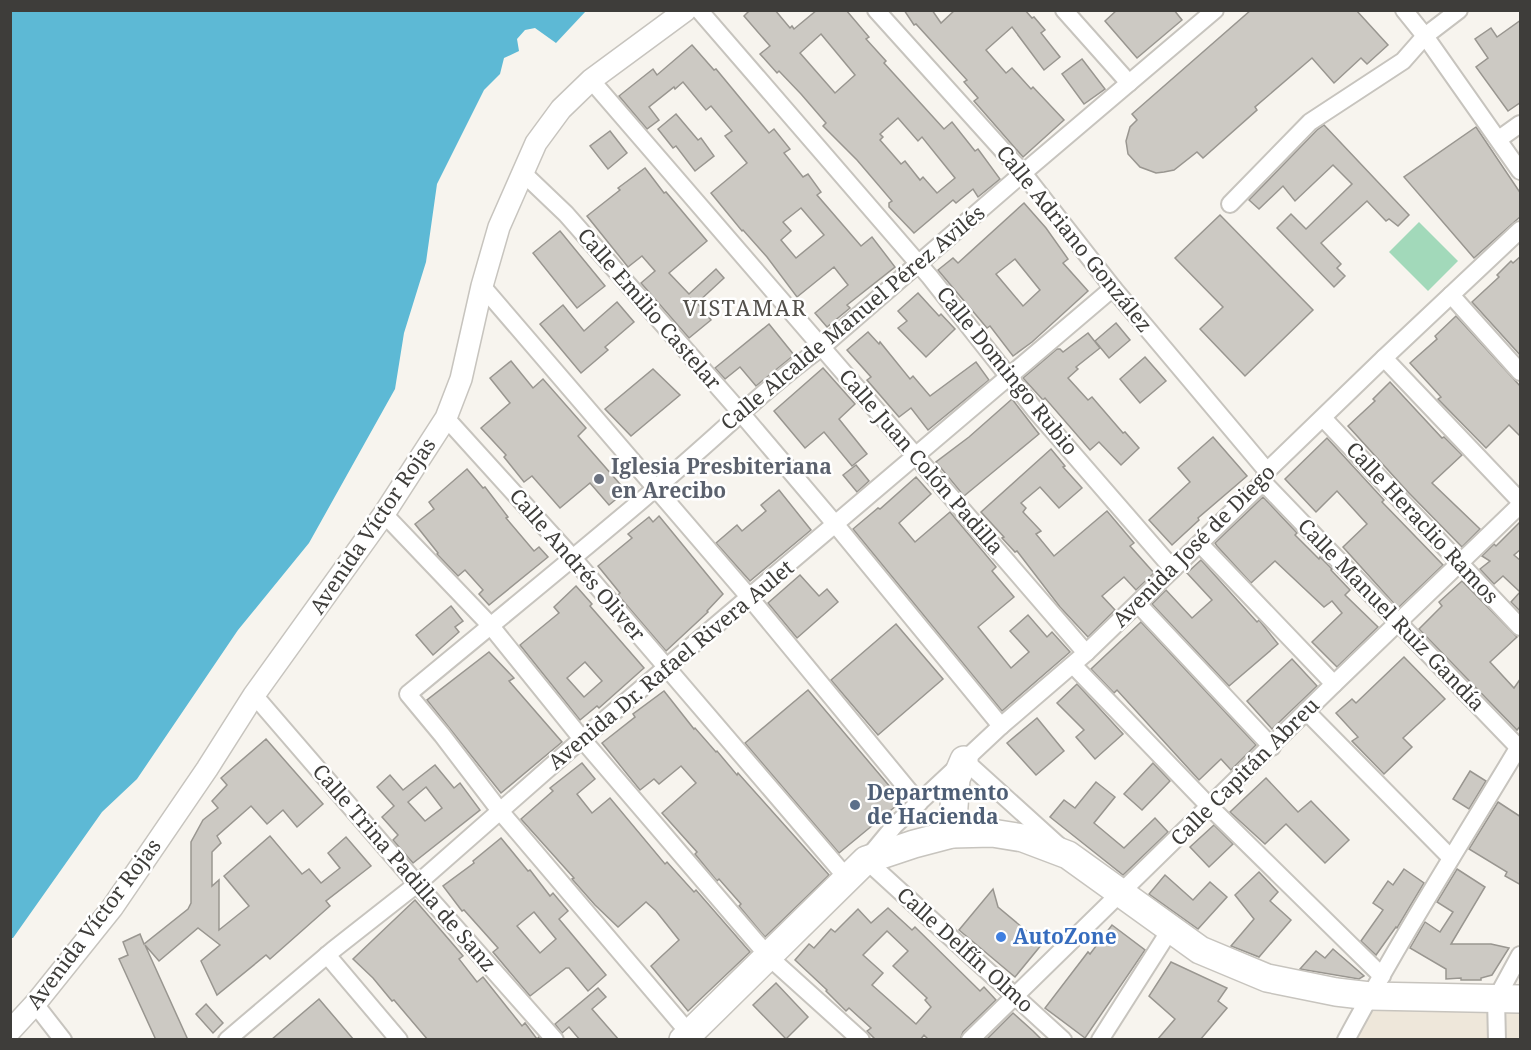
<svg xmlns="http://www.w3.org/2000/svg" width="1531" height="1050" viewBox="0 0 1531 1050" font-family="'Noto Serif',serif">
  <style>
    .built { fill: #eee7da }
    .green { fill: #a2d9ba }
    .water { fill: #5db9d5 }
    .building { fill: #ccc9c3; stroke: #999690; stroke-width: 1.5; fill-rule: evenodd }
    .lines { fill: none; stroke-linecap: round; stroke-linejoin: round }
    .minor-casing { stroke: #c7c4be; stroke-width: 20 }
    .tertiary-casing { stroke: #c7c4be; stroke-width: 24 }
    .primary-casing { stroke: #c7c4be; stroke-width: 30 }
    .minor { stroke: #fff; stroke-width: 16 }
    .tertiary { stroke: #fff; stroke-width: 21 }
    .primary { stroke: #fff; stroke-width: 27 }
    .worship-dot { fill: #6b7280; stroke: #fff; stroke-width: 2 }
    .service-dot { fill: #5c6f8a; stroke: #fff; stroke-width: 2 }
    .shop-dot { fill: #3f7fe0; stroke: #fff; stroke-width: 2 }
    .labels { text-anchor: middle; stroke-width: 5; stroke-linejoin: round; paint-order: stroke }
    .street-label { font-size: 21px; fill: #3e3d3a; stroke: #fff }
    .worship-label { font-size: 21px; font-weight: bold; fill: #5b616d; stroke: #fff; text-anchor: start }
    .service-label { font-size: 21px; font-weight: bold; fill: #4e5e75; stroke: #fff; text-anchor: start }
    .shop-label { font-size: 21px; font-weight: bold; fill: #366cbe; stroke: #fff; text-anchor: start }
    .neighbourhood-label { font-size: 22px; letter-spacing: 1.5px; fill: #54514c; stroke: #fff }
  </style>
  <rect width="100%" height="100%" fill="#f7f4ee"/>
  <!-- built -->
  <path class="built" d="M1373,1001L1519,1009L1520,1039L1353,1040Z"/>
  <!-- green -->
  <path class="green" d="M1419,222L1458,261L1428,291L1389,252Z"/>
  <!-- water -->
  <path class="water" d="M10,11H586L556,43L535,28L525,30L517,39L519,51L504,58L500,74L484,90L437,184L426,262L404,333L395,389L309,543L238,630L137,779L102,812L13,938H11Z"/>
  <!-- building -->
  <g class="building">
    <path d="M750,10H775L790,28L792,26L794,29L817,10H846L869,37L866,39L886,61L884,63L944,129L952,122L975,151L978,149L1000,179L978,197L973,189L956,203L953,200L914,233L889,207V203L892,201L857,160L823,126L826,123L801,94L779,71L777,73L760,54L770,46L744,16ZM821,34L855,75L835,93L800,53ZM898,118L918,141L922,137L955,178L937,193L923,177L920,180L905,161L901,164L880,140L883,137L880,134Z"/>
    <path d="M904,10H932L941,23L955,10H1025L1032,18L1034,17L1045,30L1041,33L1060,57L1044,70L1012,27L986,50L1006,73L1012,68L1031,89L1033,87L1064,120L1023,157L974,101L978,98L964,82L967,80L916,24L914,25Z"/>
    <path d="M1117,10H1174L1182,20L1137,58L1105,21Z"/>
    <path d="M1251,10H1356L1388,45L1367,64L1361,58L1334,83L1312,58L1255,107L1257,110L1203,158L1197,152L1174,170L1164,172L1156,173L1140,167L1128,154L1126,141L1130,127L1137,120L1132,114Z"/>
    <path d="M1521,20V102L1508,111L1476,67L1488,58L1475,39L1491,28L1497,37Z"/>
    <path d="M692,45L714,70L716,69L769,133L774,129L790,149L784,153L803,177L808,174L821,192L817,195L861,246L872,237L895,267L847,305L850,308L827,327L815,313L848,285L834,267L797,297L767,257L743,230L742,231L711,193L747,163L725,136L732,131L711,106L706,110L683,82L675,89L674,87L649,107L659,120L647,129L619,96L653,69L657,75ZM801,208L824,235L796,258L781,240L791,231L783,222Z"/>
    <path d="M1082,59L1105,89L1084,104L1062,74Z"/>
    <path d="M676,114L698,140L701,138L714,156L695,171L676,146L673,148L658,129Z"/>
    <path d="M1324,125L1409,215L1398,226L1389,219L1386,221L1367,201L1321,243L1341,264L1337,268L1345,276L1334,287L1277,228L1291,214L1306,229L1352,184L1333,165L1295,201L1283,186L1259,209L1249,200L1317,130Z"/>
    <path d="M1476,127L1521,194V216L1474,258L1404,177Z"/>
    <path d="M610,131L627,153L608,169L590,146Z"/>
    <path d="M645,168L664,193L666,192L707,241L669,273L689,294L716,269L724,278L697,303L711,320L689,338L641,283L655,271L642,256L628,267L587,216L620,190L618,188Z"/>
    <path d="M1024,203L1046,228L1068,259L1063,263L1088,291L1032,342L1013,356L990,326L987,328L938,270L953,258L958,263ZM1015,259L1040,290L1023,306L996,274Z"/>
    <path d="M1220,215L1313,310L1245,376L1200,329L1223,307L1175,258Z"/>
    <path d="M560,231L605,286L577,308L533,253Z"/>
    <path d="M1521,256V356L1472,302L1499,277L1497,275L1511,261L1513,263Z"/>
    <path d="M918,293L939,316L941,314L955,329L926,357L898,328L907,321L898,311Z"/>
    <path d="M617,302L634,322L605,347L608,350L581,373L540,324L563,305L584,331Z"/>
    <path d="M1456,316L1521,387V437L1509,425L1486,448L1438,399L1441,397L1410,363L1437,339L1435,336Z"/>
    <path d="M1116,323L1130,340L1109,358L1095,341Z"/>
    <path d="M769,324L794,355L756,386L740,367L725,379L715,368Z"/>
    <path d="M868,332L879,344L880,342L910,379L913,376L930,396L976,362L989,380L928,430L911,408L899,417L867,380L871,377L847,350Z"/>
    <path d="M1088,333L1100,348L1076,367L1078,369L1068,378L1088,400L1092,397L1123,433L1125,432L1139,448L1121,465L1099,442L1090,450L1045,398L1043,400L1023,378L1057,349H1060L1063,352Z"/>
    <path d="M1145,357L1166,381L1140,403L1120,379Z"/>
    <path d="M511,361L533,388L543,379L586,428L578,436L626,491L609,505L590,483L560,508L532,476L524,482L504,457L506,455L481,428L510,403L490,378Z"/>
    <path d="M823,368L855,404L839,419L867,454L852,466L824,432L805,448L774,411Z"/>
    <path d="M653,369L680,395L631,436L605,409Z"/>
    <path d="M1390,382L1442,438L1444,437L1462,455L1432,483L1480,529L1462,547L1408,492L1348,426L1375,401L1373,399Z"/>
    <path d="M1012,399L1039,434L964,496L936,462L969,437Z"/>
    <path d="M1213,437L1247,476L1198,518L1199,520L1172,545L1149,520L1190,482L1178,468Z"/>
    <path d="M1327,438L1384,500L1382,502L1443,565L1398,608L1343,547L1367,524L1337,491L1316,512L1285,479Z"/>
    <path d="M1051,449L1065,466L1063,467L1082,488L1059,508L1040,487L1021,503L1026,508L1023,512L1041,531L1036,534L1054,556L1107,511L1134,543L1130,546L1154,573L1136,590L1124,577L1102,596L1115,610L1088,637L1060,607L1017,551L1015,552L1002,538L1004,537L981,512Z"/>
    <path d="M856,465L869,481L857,492L843,475Z"/>
    <path d="M467,469L483,488L485,487L508,517L506,518L534,551L539,547L548,557L489,605L479,594L483,590L465,570L458,576L437,554L438,553L415,524L434,509L429,502Z"/>
    <path d="M916,477L931,494L899,523L915,542L950,512L996,567L992,571L1014,597L978,627L1011,668L1029,652L1010,631L1028,615L1047,637L1052,632L1070,652L1002,711L853,529L878,508L880,509Z"/>
    <path d="M779,490L811,530L750,581L716,543L737,525L742,531L766,511L761,505Z"/>
    <path d="M1263,497L1297,533L1295,535L1319,559L1320,557L1332,569L1331,570L1350,590L1345,595L1378,627L1337,667L1312,642L1342,613L1332,601L1324,607L1275,561L1251,583L1217,546L1215,543Z"/>
    <path d="M659,516L723,594L707,611L708,612L666,651L618,595L620,593L598,566L632,538L628,534L649,517L653,522Z"/>
    <path d="M1521,521V549L1514,555L1521,561V612L1511,602L1520,592L1503,576L1494,584L1480,569L1490,561L1482,556L1494,544L1496,546Z"/>
    <path d="M1201,560L1257,622L1259,620L1263,625L1278,644L1229,686L1152,604L1166,590L1192,618L1212,600L1187,573Z"/>
    <path d="M800,575L819,596L827,589L838,602L797,638L768,603Z"/>
    <path d="M1462,581L1517,637L1490,662L1514,688L1521,678V725L1517,730L1419,629L1442,606L1439,602Z"/>
    <path d="M576,586L592,604L590,606L644,668L599,708L597,706L580,720L520,645L559,613L554,607ZM585,662L602,681L584,697L567,678Z"/>
    <path d="M451,606L463,621L455,627L459,632L433,655L416,635Z"/>
    <path d="M1141,622L1256,745L1231,770L1221,759L1199,780L1117,690L1114,693L1091,669Z"/>
    <path d="M896,624L943,679L878,735L831,680Z"/>
    <path d="M489,652L514,678L509,681L562,742L501,793L427,700Z"/>
    <path d="M1404,657L1445,699L1403,738L1412,747L1384,774L1352,741L1358,737L1336,713L1352,699L1356,703Z"/>
    <path d="M1292,659L1317,686L1272,729L1247,701Z"/>
    <path d="M1077,684L1123,734L1095,759L1076,737L1084,730L1057,703Z"/>
    <path d="M808,690L902,801L839,853L745,743Z"/>
    <path d="M664,691L694,729L695,728L716,752L717,751L737,775L738,773L829,875L765,937L739,906L741,904L719,879L717,881L695,854L697,852L662,813L696,783L681,766L659,784L654,779L640,790L602,743L635,717L633,714Z"/>
    <path d="M1037,718L1064,751L1036,775L1007,743Z"/>
    <path d="M266,739L323,804L297,827L283,810L267,824L251,806L217,836L221,843L212,852V886L219,880V930L249,906L224,876L270,836L302,874L309,869L321,883L340,868L328,853L346,837L371,866L326,901L330,906L270,959L266,955L217,995L201,961L220,945L198,928L159,961L145,945L188,1040H156L119,959L128,955L123,942L140,934L144,944L188,909L191,903V842L203,820L218,808L212,801L227,785L221,778Z"/>
    <path d="M582,763L595,779L577,794L592,813L610,798L665,864L667,862L694,892L696,890L750,952L688,1011L651,966L679,940L656,911L646,902L618,927L595,905L572,879L574,878L521,819L553,791L550,788Z"/>
    <path d="M1153,763L1170,781L1142,810L1124,794Z"/>
    <path d="M435,765L454,788L460,783L480,810L413,863L393,840L398,835L382,817L394,806L377,787L390,775L403,790ZM426,787L442,808L425,821L408,802Z"/>
    <path d="M1470,771L1486,781L1469,809L1453,799Z"/>
    <path d="M1266,778L1298,812L1311,801L1349,840L1325,863L1286,824L1265,844L1230,812Z"/>
    <path d="M1096,782L1115,797L1094,823L1124,848L1155,818L1168,832L1123,875L1050,817L1064,800L1075,808Z"/>
    <path d="M1498,802L1521,817V885L1505,876L1507,872L1469,849Z"/>
    <path d="M1214,825L1233,844L1209,867L1190,847Z"/>
    <path d="M501,838L528,871L530,870L550,896L553,893L568,911L559,919L606,975L588,991L569,968H566L530,996L493,952L498,948L464,910L462,911L443,886L474,863L473,861ZM534,912L556,939L540,953L517,926Z"/>
    <path d="M1404,869L1424,883L1397,928L1396,927L1376,955L1361,941L1383,910L1373,903L1388,881L1393,885Z"/>
    <path d="M1457,869L1485,887L1451,944H1491L1509,948L1492,975L1481,978V980H1461V978L1446,979V969L1410,948L1425,922L1440,932L1453,912L1437,902Z"/>
    <path d="M1259,872L1278,892L1270,901L1291,920L1259,957L1231,946L1254,919L1235,895Z"/>
    <path d="M1165,875L1193,900L1210,882L1227,897L1198,929L1149,894Z"/>
    <path d="M993,889L998,907L1042,944L1015,977L959,930Z"/>
    <path d="M415,900L463,956L459,959L477,982L483,977L522,1026L525,1023L537,1039L539,1037L541,1040H428L394,1000L392,1001L373,978L353,959Z"/>
    <path d="M888,908L912,930L915,927L980,991L984,987L996,1000L963,1032L960,1040H929L924,1035L920,1040H876L867,1031L871,1028L849,1008L846,1011L826,991L827,990L795,960L809,944L814,948L831,929L835,932L858,909L871,923ZM887,931L908,951L893,966L927,998L925,1000L931,1007L916,1024L872,985L883,973L863,955Z"/>
    <path d="M1112,925L1145,950L1085,1038L1045,1008L1088,952L1090,954Z"/>
    <path d="M1333,949L1364,976L1359,979L1300,969L1316,951L1325,958Z"/>
    <path d="M1171,962L1227,988L1218,1001L1227,1008L1200,1040H1157L1175,1019L1149,996Z"/>
    <path d="M776,983L808,1017L786,1039L753,1005Z"/>
    <path d="M598,988L606,997L592,1009L619,1040H580L569,1027L562,1033L555,1024Z"/>
    <path d="M319,999L354,1040H271Z"/>
    <path d="M206,1004L223,1023L213,1033L196,1014Z"/>
    <path d="M1013,1013L1033,1031L1042,1040H986Z"/>
  </g>
  <g class="lines">
    <!-- minor casing -->
    <g class="minor-casing">
      <g id="minor">
        <path d="M699,10L930,277L1035,410L1173,569"/>
        <path d="M876,10L1023,173L1113,288L1267,471"/>
        <path d="M1064,10L1129,83"/>
        <path d="M1404,10L1425,36L1520,171"/>
        <path d="M591,80L1086,653"/>
        <path d="M1499,139L1520,124"/>
        <path d="M522,172L566,214L741,413L836,525L1001,726"/>
        <path d="M1230,204L1310,122L1403,61L1425,36L1459,10"/>
        <path d="M482,286L750,598L919,803"/>
        <path d="M1451,295L1520,372"/>
        <path d="M1384,358L1520,501"/>
        <path d="M446,418L572,557L847,878"/>
        <path d="M1323,418L1520,627"/>
        <path d="M1263,482L1519,748"/>
        <path d="M384,514L490,625L582,739L769,957L861,1040"/>
        <path d="M1200,544L1334,684"/>
        <path d="M1138,604L1272,747"/>
        <path d="M1073,665L1209,806L1382,976"/>
        <path d="M254,695L417,884L555,1040"/>
        <path d="M1306,711L1451,858"/>
        <path d="M964,760L1059,846"/>
        <path d="M327,955L399,1040"/>
        <path d="M35,1004L63,1040"/>
        <path d="M689,1033L500,811L442,735L408,694C491,625 574,558 656,488C712,441 763,390 822,347L1023,173L1215,10"/>
        <path d="M227,1040L333,950L417,884L582,739L1113,288"/>
        <path d="M970,1040L1334,684L1520,505"/>
        <path d="M1063,1040L866,860L895,825L1001,726L1086,653L1263,482L1267,471L1384,358L1520,230"/>
        <path d="M1100,1040L1170,930"/>
        <path d="M1346,1040C1400,939 1461,843 1520,745"/>
        <path d="M1497,1040L1496,999L1520,955"/>
      </g>
    </g>
    <!-- tertiary casing -->
    <g class="tertiary-casing">
      <path id="tertiary" d="M10,1031L35,1004L112,908L207,769L254,695L384,514L446,418L461,379L482,286L499,227L536,143L561,109L591,80L686,10"/>
    </g>
    <!-- primary casing -->
    <g class="primary-casing">
      <g id="primary">
        <path d="M952,834L956,779L964,760"/>
        <path d="M683,1040L866,860L914,844L952,834L992,833L1023,838L1068,855L1200,950L1267,978L1336,992L1370,996L1520,999"/>
      </g>
    </g>
    <!-- minor -->
    <use href="#minor" class="minor"/>
    <!-- tertiary -->
    <use href="#tertiary" class="tertiary"/>
    <!-- primary -->
    <use href="#primary" class="primary"/>
  </g>
  <!-- markers -->
  <circle class="worship-dot" cx="599" cy="479" r="6"/>
  <circle class="service-dot" cx="855" cy="805" r="6"/>
  <circle class="shop-dot" cx="1001" cy="937" r="6"/>
  <g class="labels">
    <!-- street labels -->
    <g class="street-label">
      <text transform="translate(1074 239) rotate(51)" y="7">Calle Adriano González</text>
      <text transform="translate(649 309) rotate(49)" y="7">Calle Emilio Castelar</text>
      <text transform="translate(853 318) rotate(-40)" y="7">Calle Alcalde Manuel Pérez Avilés</text>
      <text transform="translate(1007 371) rotate(51)" y="7">Calle Domingo Rubio</text>
      <text transform="translate(921 462) rotate(49)" y="7">Calle Juan Colón Padilla</text>
      <text transform="translate(1422 523) rotate(47)" y="7">Calle Heraclio Ramos</text>
      <text transform="translate(373 526) rotate(-56)" y="7">Avenida Víctor Rojas</text>
      <text transform="translate(1194 546) rotate(-45)" y="7">Avenida José de Diego</text>
      <text transform="translate(577 565) rotate(49)" y="7">Calle Andrés Oliver</text>
      <text transform="translate(1391 615) rotate(46)" y="7">Calle Manuel Ruiz Gandía</text>
      <text transform="translate(671 665) rotate(-40)" y="7">Avenida Dr. Rafael Rivera Aulet</text>
      <text transform="translate(1245 772) rotate(-45)" y="7">Calle Capitán Abreu</text>
      <text transform="translate(404 868) rotate(49)" y="7">Calle Trina Padilla de Sanz</text>
      <text transform="translate(94 924) rotate(-53)" y="7">Avenida Víctor Rojas</text>
      <text transform="translate(965 950) rotate(42)" y="7">Calle Delfín Olmo</text>
    </g>
    <!-- worship labels -->
    <g class="worship-label">
      <text x="611" y="474">Iglesia Presbiteriana<tspan x="611" dy="24">en Arecibo</tspan></text>
    </g>
    <!-- service labels -->
    <g class="service-label">
      <text x="867" y="800">Departmento<tspan x="867" dy="24">de Hacienda</tspan></text>
    </g>
    <!-- shop labels -->
    <g class="shop-label">
      <text x="1013" y="944">AutoZone</text>
    </g>
    <!-- neighbourhood labels -->
    <g class="neighbourhood-label">
      <text x="745" y="316">VISTAMAR</text>
    </g>
  </g>
  <!-- border -->
  <rect width="1531" height="1050" fill="none" stroke="#3e3d3a" stroke-width="24"/>
</svg>
